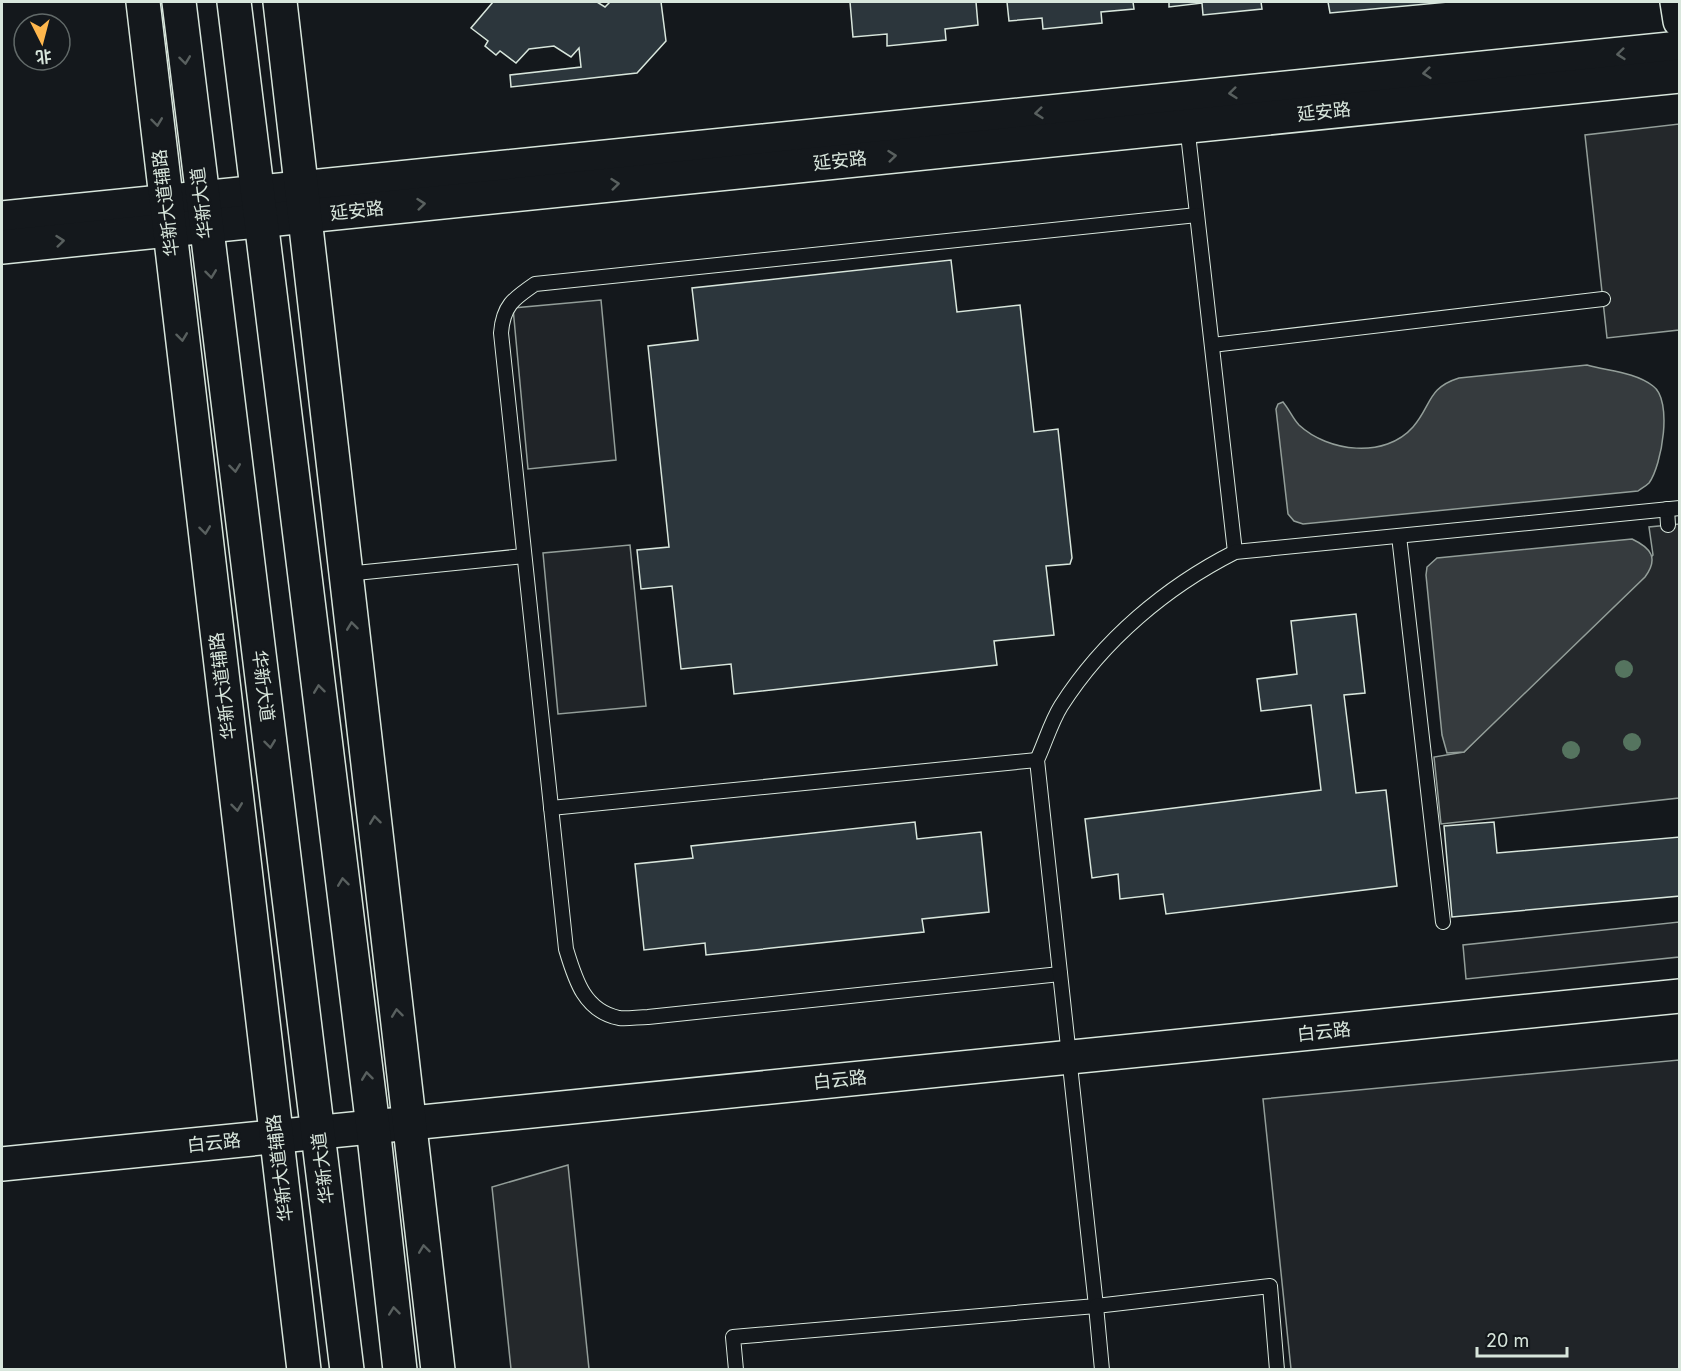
<svg xmlns="http://www.w3.org/2000/svg" width="1681" height="1371" viewBox="0 0 1681 1371" font-family="Inter,'Noto Sans SC',sans-serif">
  <style>
    .green { fill: #202428; stroke: #939e99; stroke-width: 1.5 }
    .parking { fill: #24282b; stroke: #939e99; stroke-width: 1.5 }
    .water { fill: #363b3e; stroke: #939e99; stroke-width: 1.5 }
    .building { fill: #2c363c; stroke: #d8e6dc; stroke-width: 1.5 }
    .lines { fill: none; stroke-linecap: round; stroke-linejoin: round }
    .lane-casing { stroke: #d8e6dc; stroke-width: 16 }
    .secondary-casing { stroke: #d8e6dc; stroke-width: 36 }
    .primary-casing { stroke: #d8e6dc; stroke-width: 36 }
    .highway-casing { stroke: #d8e6dc; stroke-width: 36 }
    .lane { stroke: #14181c; stroke-width: 14 }
    .secondary { stroke: #14181c; stroke-width: 33 }
    .primary { stroke: #14181c; stroke-width: 33 }
    .highway { stroke: #14181c; stroke-width: 33 }
    .tree { fill: #55745f }
    .oneway { stroke: #59605f }
    .labels { text-anchor: middle; stroke-width: 4.5; stroke-linejoin: round; paint-order: stroke }
    .street-label { font-size: 18px; fill: #d8e6dc; stroke: #14181c }
  </style>
  <rect width="100%" height="100%" fill="#14181c"/>
  <!-- green -->
  <g class="green">
    <path d="M601,300L616,460L528,469L513,308Z"/>
    <path d="M630,545L646,706L558,714L543,553Z"/>
    <path d="M1679,922V957L1466,979L1463,945Z"/>
    <path d="M1679,1060V1369H1291L1263,1099Z"/>
  </g>
  <!-- parking -->
  <g class="parking">
    <path d="M1679,124V330L1607,338L1585,135Z"/>
    <path d="M1679,524V798L1441,824L1434,757L1464,752L1653,555L1649,527Z"/>
    <path d="M568,1165L589,1369H511L492,1187Z"/>
  </g>
  <!-- water -->
  <g class="water">
    <path d="M1587,365C1608,371 1635,372 1653,386C1673,400 1662,465 1649,483C1646,486 1642,488 1638,491L1303,524L1294,521L1288,514L1276,409L1278,404L1283,402C1289,409 1293,419 1299,425C1328,452 1385,459 1413,427C1432,405 1427,388 1459,378Z"/>
    <path d="M1632,539C1651,548 1659,558 1645,577L1464,752L1447,753L1442,735L1426,575L1427,567L1437,558Z"/>
  </g>
  <!-- building -->
  <g class="building">
    <path d="M493,2H597L605,7L610,2H661L666,41L637,73L511,87L510,75L581,67L579,48L571,57L554,46L529,49L516,63L500,51L496,55L485,46L488,41L471,28Z"/>
    <path d="M850,2H976L978,25L945,29L946,40L887,46V34L853,37Z"/>
    <path d="M1007,2H1133L1134,9L1101,12L1102,23L1043,29L1042,18L1009,21Z"/>
    <path d="M1169,2H1261L1262,9L1203,15L1202,3L1169,7Z"/>
    <path d="M1328,2H1448L1330,13Z"/>
    <path d="M951,260L957,312L1020,305L1034,432L1058,429L1072,558L1070,564L1046,566L1054,635L994,641L997,665L734,694L731,664L681,669L672,586L641,589L637,550L669,547L648,346L698,340L692,288Z"/>
    <path d="M1356,614L1365,693L1344,695L1356,793L1386,790L1397,886L1166,914L1163,894L1120,899L1118,874L1092,878L1085,819L1321,790L1311,705L1261,711L1257,679L1297,674L1291,621Z"/>
    <path d="M915,822L917,839L981,832L989,912L922,919L924,932L706,955L705,943L644,950L635,864L693,858L691,846Z"/>
    <path d="M1494,822L1497,853L1680,837V896L1452,917L1444,826Z"/>
  </g>
  <g class="lines">
    <!-- lane casing -->
    <g class="lane-casing">
      <g id="lane">
        <path d="M1187,125L1235,552"/>
        <path d="M1212,345L1603,299"/>
        <path d="M1667,509L1668,525"/>
        <path d="M1399,536L1443,922"/>
        <path d="M346,574L524,556"/>
        <path d="M551,808L1037,760"/>
        <path d="M1060,974L648,1017C639,1017 627,1019 619,1018C584,1011 575,979 566,949L501,333C503,306 513,299 535,284L1197,215"/>
        <path d="M736,1370L733,1337L1096,1306L1037,760C1045,743 1051,722 1061,706C1103,640 1166,587 1235,552L1680,508"/>
        <path d="M1102,1370L1096,1306L1270,1286L1277,1370"/>
      </g>
    </g>
    <!-- secondary casing -->
    <g class="secondary-casing">
      <g id="secondary">
        <path d="M1677,2L1680,21"/>
        <path d="M2,218L1680,48"/>
        <path d="M2,247L1680,76"/>
        <path d="M2,1164L1680,996"/>
      </g>
    </g>
    <!-- primary casing -->
    <g class="primary-casing">
      <g id="primary">
        <path d="M143,2L304,1370"/>
        <path d="M280,2L438,1370"/>
      </g>
    </g>
    <!-- highway casing -->
    <g class="highway-casing">
      <g id="highway">
        <path d="M179,2L347,1370"/>
        <path d="M234,2L373,1127L400,1370"/>
      </g>
    </g>
    <!-- lane -->
    <use href="#lane" class="lane"/>
    <!-- secondary -->
    <use href="#secondary" class="secondary"/>
    <!-- primary -->
    <use href="#primary" class="primary"/>
    <!-- highway -->
    <use href="#highway" class="highway"/>
  </g>
  <!-- trees -->
  <g class="tree">
    <circle cx="1624" cy="669" r="9"/>
    <circle cx="1632" cy="742" r="9"/>
    <circle cx="1571" cy="750" r="9"/>
  </g>
  <!-- one-way arrows -->
  <defs><path id="oneway-chevron" d="M-2-3.5L2.5 0L-2 3.5" fill="none" stroke-width="1.6" stroke-linecap="round" stroke-linejoin="round" transform="scale(1.5)"/></defs>
  <g class="oneway">
    <use href="#oneway-chevron" transform="translate(1621 54) rotate(174)"/>
    <use href="#oneway-chevron" transform="translate(185 60) rotate(83)"/>
    <use href="#oneway-chevron" transform="translate(1427 73) rotate(174)"/>
    <use href="#oneway-chevron" transform="translate(1233 93) rotate(174)"/>
    <use href="#oneway-chevron" transform="translate(1039 113) rotate(174)"/>
    <use href="#oneway-chevron" transform="translate(157 122) rotate(83)"/>
    <use href="#oneway-chevron" transform="translate(892 156) rotate(-6)"/>
    <use href="#oneway-chevron" transform="translate(615 184) rotate(-6)"/>
    <use href="#oneway-chevron" transform="translate(421 204) rotate(-6)"/>
    <use href="#oneway-chevron" transform="translate(60 241) rotate(-6)"/>
    <use href="#oneway-chevron" transform="translate(211 274) rotate(83)"/>
    <use href="#oneway-chevron" transform="translate(182 337) rotate(83)"/>
    <use href="#oneway-chevron" transform="translate(235 468) rotate(83)"/>
    <use href="#oneway-chevron" transform="translate(205 530) rotate(83)"/>
    <use href="#oneway-chevron" transform="translate(352 626) rotate(-97)"/>
    <use href="#oneway-chevron" transform="translate(319 689) rotate(-97)"/>
    <use href="#oneway-chevron" transform="translate(270 744) rotate(83)"/>
    <use href="#oneway-chevron" transform="translate(237 807) rotate(83)"/>
    <use href="#oneway-chevron" transform="translate(375 820) rotate(-97)"/>
    <use href="#oneway-chevron" transform="translate(343 882) rotate(-97)"/>
    <use href="#oneway-chevron" transform="translate(397 1013) rotate(-97)"/>
    <use href="#oneway-chevron" transform="translate(367 1076) rotate(-97)"/>
    <use href="#oneway-chevron" transform="translate(424 1249) rotate(-97)"/>
    <use href="#oneway-chevron" transform="translate(394 1311) rotate(-96)"/>
  </g>
  <g class="labels">
    <!-- street labels -->
    <g class="street-label">
      <text transform="translate(1324 112) rotate(-6)" y="6">延安路</text>
      <text transform="translate(840 161) rotate(-6)" y="6">延安路</text>
      <text transform="translate(166 203) rotate(-97)" y="6">华新大道辅路</text>
      <text transform="translate(202 203) rotate(-97)" y="6">华新大道</text>
      <text transform="translate(357 211) rotate(-6)" y="6">延安路</text>
      <text transform="translate(223 686) rotate(-97)" y="6">华新大道辅路</text>
      <text transform="translate(263 686) rotate(83)" y="6">华新大道</text>
      <text transform="translate(1324 1032) rotate(-6)" y="6">白云路</text>
      <text transform="translate(840 1080) rotate(-6)" y="6">白云路</text>
      <text transform="translate(214 1143) rotate(-6)" y="6">白云路</text>
      <text transform="translate(280 1168) rotate(-97)" y="6">华新大道辅路</text>
      <text transform="translate(323 1168) rotate(-97)" y="6">华新大道</text>
    </g>
  </g>
  <!-- border -->
  <rect width="1681" height="1371" fill="none" stroke="#d8e6dc" stroke-width="6"/>
  <!-- north arrow -->
  <g transform="translate(42 42) rotate(174)"><circle r="28" fill="#14181c" stroke="#626a69" stroke-width="1.5"/>
  <path d="M0-4.5L10 22L0 15L-10 22Z" fill="#ffb74d"/>
  <text y="-9" font-size="16" font-weight="bold" text-anchor="middle" fill="#d8e6dc">北</text>
  </g>
  <!-- scale -->
  <path d="M1477 1347v9h90v-9" fill="none" stroke="#d8e6dc" stroke-width="3"/>
  <text x="1486" y="1347" font-size="18" fill="#d8e6dc" stroke="#14181c" stroke-width="4.5" paint-order="stroke">20 m</text>
</svg>
